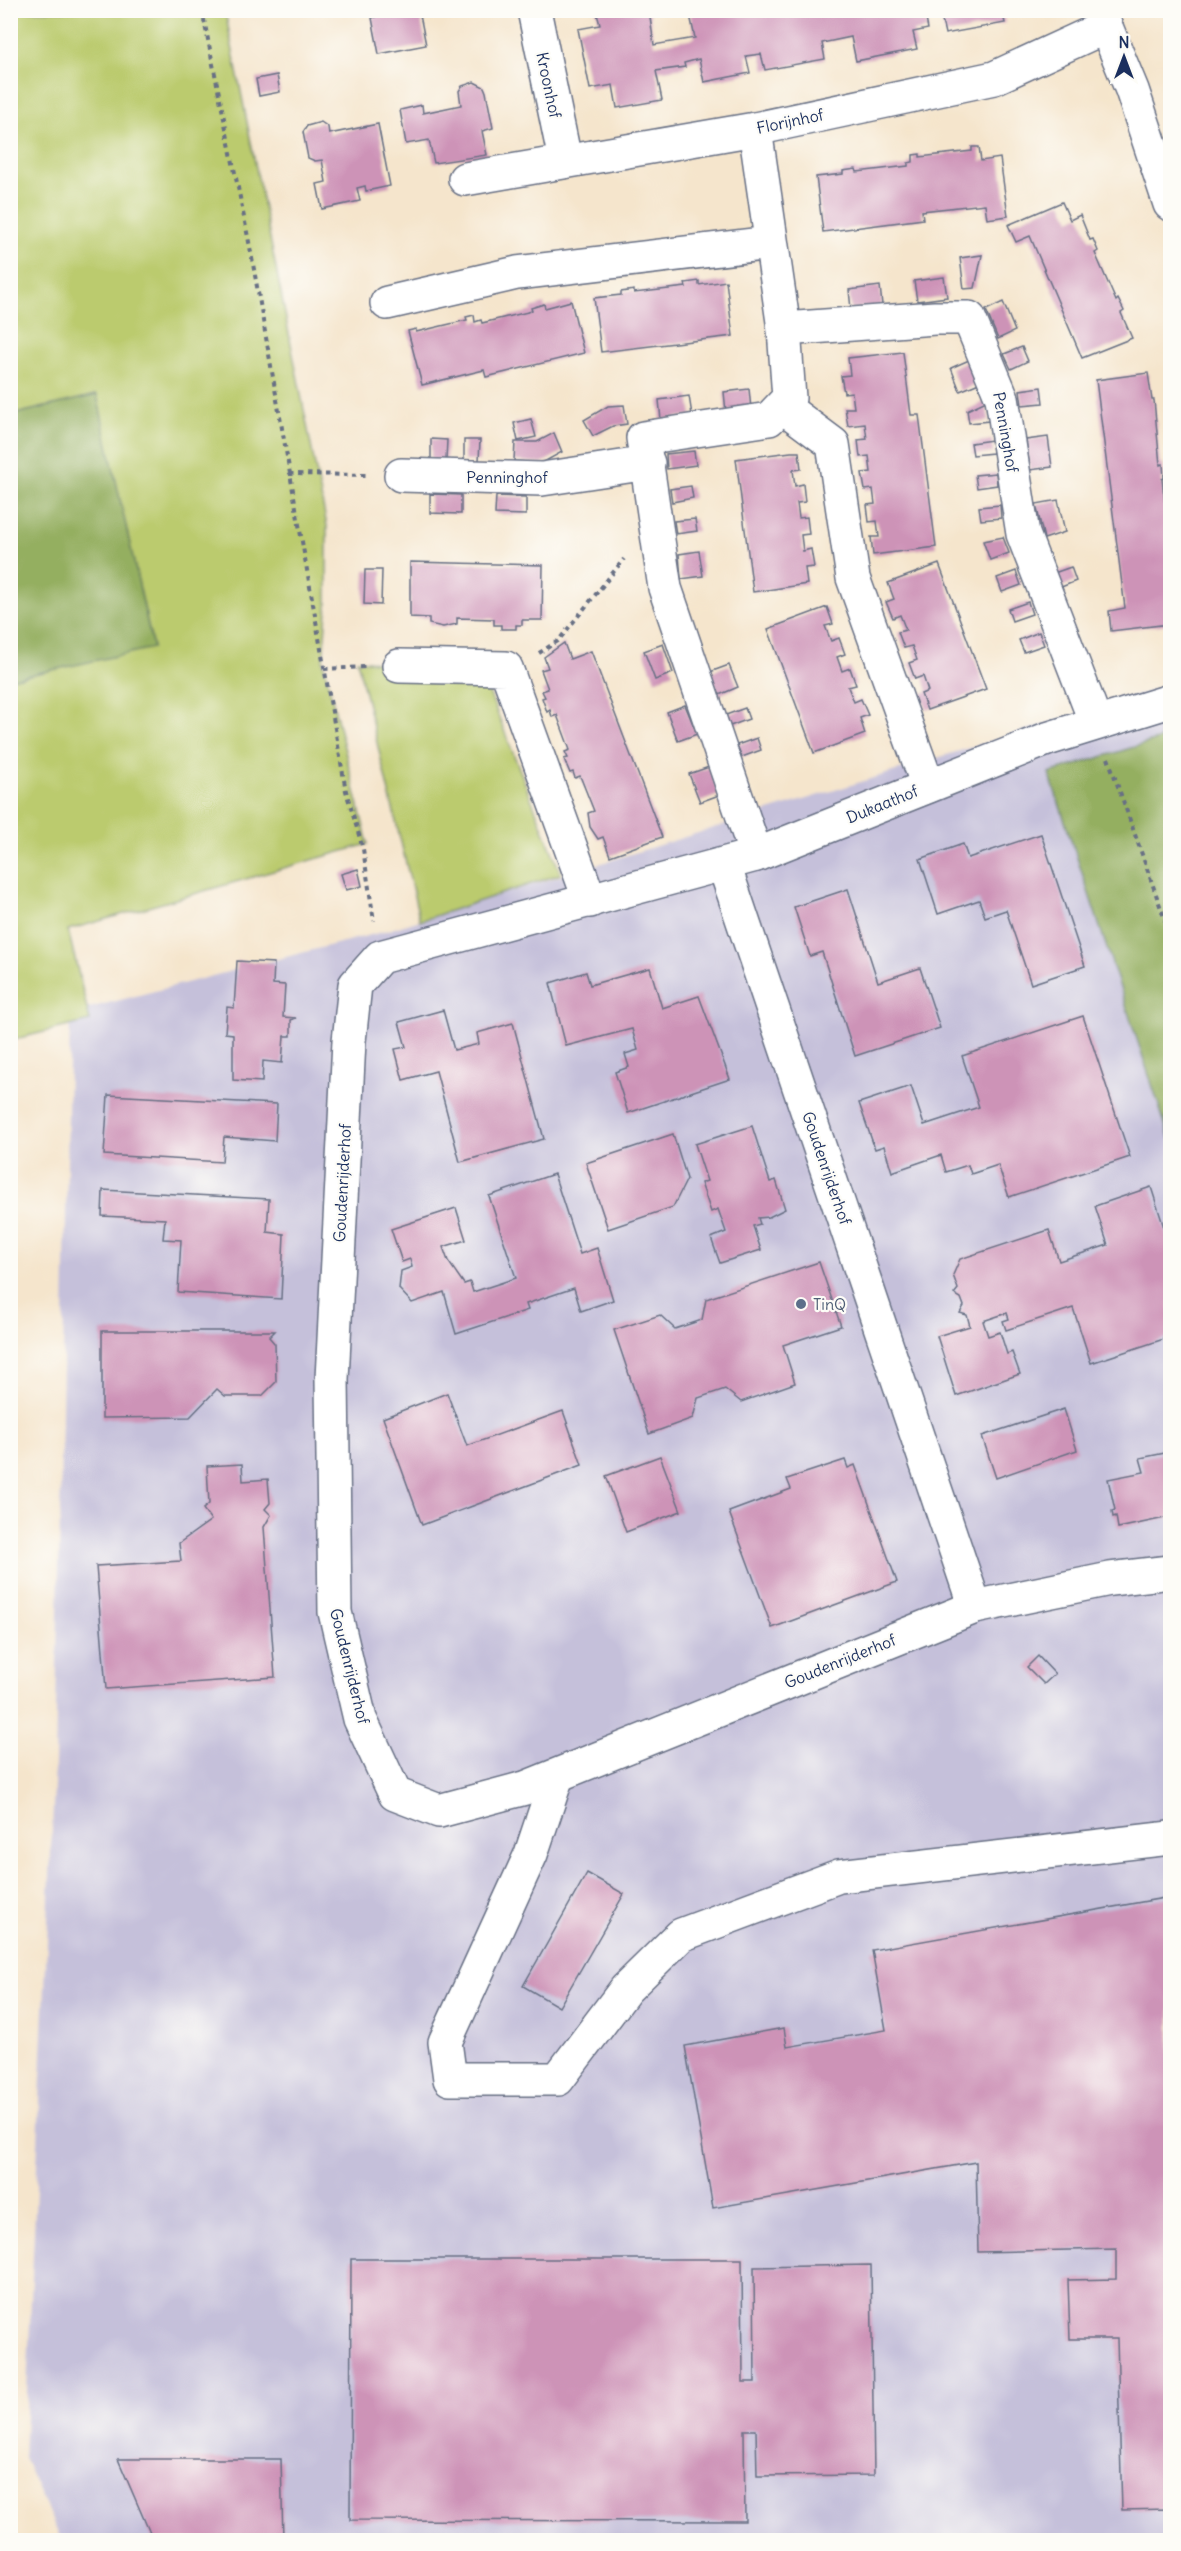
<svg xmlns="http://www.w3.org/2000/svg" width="1181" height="2551" viewBox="0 0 1181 2551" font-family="Delius,sans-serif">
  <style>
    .industrial { fill: #c5c0da }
    .green { fill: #bbcb6e; stroke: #6b7d66; stroke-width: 1.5 }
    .forest { fill: #94af61; stroke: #586f60; stroke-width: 1.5 }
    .building { fill: #cd93b7 }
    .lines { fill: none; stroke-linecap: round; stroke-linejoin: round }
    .minor-casing { stroke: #676f84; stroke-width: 36 }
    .path { stroke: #676f84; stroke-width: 4; stroke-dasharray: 4.5 4.5; stroke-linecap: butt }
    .minor { stroke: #fff; stroke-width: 33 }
    .service-dot { fill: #5c6f8a; stroke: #fdfcf7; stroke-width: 2 }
    .labels { text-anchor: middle; stroke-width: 4.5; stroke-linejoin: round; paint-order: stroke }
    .street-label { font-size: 16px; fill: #1b2f5e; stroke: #fdfcf7 }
    .service-label { font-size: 16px; fill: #4e5e75; stroke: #fdfcf7; text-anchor: start }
  </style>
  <rect width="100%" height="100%" fill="#fdfcf7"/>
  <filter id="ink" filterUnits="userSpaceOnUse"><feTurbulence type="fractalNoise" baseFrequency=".0167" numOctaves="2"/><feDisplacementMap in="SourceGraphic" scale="12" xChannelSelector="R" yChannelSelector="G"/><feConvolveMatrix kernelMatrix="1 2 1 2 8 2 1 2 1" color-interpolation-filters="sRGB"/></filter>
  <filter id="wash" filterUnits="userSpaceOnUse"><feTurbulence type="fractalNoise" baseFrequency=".008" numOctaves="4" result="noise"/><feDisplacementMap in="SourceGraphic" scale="24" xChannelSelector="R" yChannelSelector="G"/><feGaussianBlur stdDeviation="1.35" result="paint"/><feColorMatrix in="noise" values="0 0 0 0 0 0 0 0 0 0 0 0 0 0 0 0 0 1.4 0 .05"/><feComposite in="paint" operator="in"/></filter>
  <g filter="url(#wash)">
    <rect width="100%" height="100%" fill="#f5e5cc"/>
    <!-- industrial -->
    <path class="industrial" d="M1170,685V2540H61L24,2458L55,1762L70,1013L382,932Z"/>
    <!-- green -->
    <g class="green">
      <path d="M11,11H225L327,526V610L323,662L368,844L68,930L90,1021L11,1040L10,679L153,647L96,395L11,415Z"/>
      <path d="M357,660L473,671L483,677L561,874L420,921Z"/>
    </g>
    <!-- forest -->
    <g class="forest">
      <path d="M97,395L153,648L11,679V415Z"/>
      <path d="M1170,736V1139L1049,773Z"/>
    </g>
    <g id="blocks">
      <!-- building -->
      <g class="building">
        <path d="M374,10H419L426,45L379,54L372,18L375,17Z"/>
        <path d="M596,10H649L654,45L695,38L690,15L712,10H1002L1005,23L945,34L941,16L926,19L928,29L913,32L917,49L856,61L851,37L822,43L825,59L765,70L761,54L746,56L750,73L704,82L699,59L684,63L685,67L656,71L662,100L617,108L613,85L590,89L578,29L600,25Z"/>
        <path d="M277,75L280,92L259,96L256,79Z"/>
        <path d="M474,82L484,87L486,92L493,128L482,131L487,155L434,163L429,140L406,144L400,110L422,105L423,113L461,105L459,91L462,86Z"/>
        <path d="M321,122L328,127L329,134L378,124L390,186L366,191L365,186L357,188L360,201L322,209L317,184L326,182L322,160L315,161L308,158L303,132L307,126Z"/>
        <path d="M972,147H979L981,161L1000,158L1008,216L987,219L985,204L922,211L923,219L823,232L816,177L843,174V171L856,169L857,172L908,166V163L913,162V155L920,154V157L972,151Z"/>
        <path d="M1062,202L1070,220L1080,215L1090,240L1093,239L1098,251L1095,253L1116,301L1118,299L1124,311L1121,313L1132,338L1082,358L1030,236L1016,242L1008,225Z"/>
        <path d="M982,255L975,288L964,289L960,258Z"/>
        <path d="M944,277L947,297L917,301L914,281Z"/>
        <path d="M699,281V285L726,281L733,336L601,352L594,298L621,295V292L634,290V293L686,287L685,283Z"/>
        <path d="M880,286L882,305L851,309L849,290Z"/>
        <path d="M571,301L584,353L486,377L484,370L422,385L408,331L416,329V332L467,320L466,317L474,315L475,322L481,320L482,323L532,311L531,308L544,304L545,308Z"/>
        <path d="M1003,302L1015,331L998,339L986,310Z"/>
        <path d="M1022,347L1028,361L1011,369L1004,354Z"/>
        <path d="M903,352L911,415H919L936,547L873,555L871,537H879L877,521L869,522L867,505L875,504L873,489L865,490L862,473L871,472L869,456L860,457L858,440L867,439L865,424L848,426L845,408H854L852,392L844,393L841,376L850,375L848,358Z"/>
        <path d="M969,360L979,383L960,391L951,368Z"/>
        <path d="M1148,373L1152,400H1154L1160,465L1163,464L1164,478L1162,479L1168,530H1170V603L1166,604L1169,624L1111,631L1109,611L1125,608L1096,380Z"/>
        <path d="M1041,387L1043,403L1022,405L1020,390Z"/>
        <path d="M749,389L751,409L726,412L724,392Z"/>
        <path d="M689,396L692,415L661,420L659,400Z"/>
        <path d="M986,401L989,421L969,423L967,410Z"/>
        <path d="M624,405L627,424L613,426L593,436L584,420L608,406Z"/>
        <path d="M531,419L536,437L518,441L514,423Z"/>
        <path d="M554,433L562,452L542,463L514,461L515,442H537Z"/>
        <path d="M1048,437L1052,467L1030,470L1026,440Z"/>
        <path d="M431,439L447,440L446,460H431Z"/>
        <path d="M464,440H480L479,461H464Z"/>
        <path d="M992,440L993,453L973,455L971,443Z"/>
        <path d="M694,451L696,465L667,469L666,454Z"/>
        <path d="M791,452H799L801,469L793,470L795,486L803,484L805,502L797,503L799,518L807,517L809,534L801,535L803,551L811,549L814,567L805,568L807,584L753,592L736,459Z"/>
        <path d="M996,473L997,485L977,488L975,475Z"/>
        <path d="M691,486L693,498L672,502L670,489Z"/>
        <path d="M430,494L461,495V514L430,513Z"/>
        <path d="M496,496L526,497V515L495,514Z"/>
        <path d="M1058,500L1065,532L1044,539L1036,504Z"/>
        <path d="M1000,505L1001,518L981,520L979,507Z"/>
        <path d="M695,519L697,531L676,534L674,521Z"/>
        <path d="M1003,537L1009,553L990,560L983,541Z"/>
        <path d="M699,551L703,576L681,579L679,554Z"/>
        <path d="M410,562L543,565L542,620H522V625H516V629H501V625H494V619L457,618V624L443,627L429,624V618L410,617Z"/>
        <path d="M939,564L986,689L927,710L921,694L928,691L923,676L915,679L909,663L917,660L912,646L904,648L898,632L906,630L900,615L893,618L886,602L894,599L888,583Z"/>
        <path d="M1071,567L1076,581L1059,588L1054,573Z"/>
        <path d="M365,570H382L381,605L364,604Z"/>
        <path d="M1016,571L1021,585L1002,592L997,578Z"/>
        <path d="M1028,602L1032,614L1012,621L1008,609Z"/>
        <path d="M827,607L833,624L825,626L831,641L839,638L845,654L837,657L842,671L850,668L856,685L848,687L854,702L861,699L868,715L860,718L865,734L814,753L768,629Z"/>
        <path d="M1039,632L1044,645L1024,652L1019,640Z"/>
        <path d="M564,643L570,659L591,651L662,837L610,856L603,837L598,839L590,827L588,813L594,811L580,776L575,778L573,772L570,773L564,759L568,758L565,752L570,750L557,715L552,717L550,710L547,712L542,698L545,697L542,691L548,689L541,670L548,668L544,657Z"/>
        <path d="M663,644L673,673L655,680L644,651Z"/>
        <path d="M729,665L738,687L719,695L710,672Z"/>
        <path d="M685,705L697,734L678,741L667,712Z"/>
        <path d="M745,708L749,719L730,726L726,715Z"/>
        <path d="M757,738L761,750L742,757L737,745Z"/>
        <path d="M709,767L719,795L700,802L689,774Z"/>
        <path d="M1041,834L1085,966L1031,984L1006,910L985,917L979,900L938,914L920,859L963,844L968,858Z"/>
        <path d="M358,869L362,886L346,890L341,874Z"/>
        <path d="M848,889L878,982L920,968L940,1028L855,1056L822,952L810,956L794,907Z"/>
        <path d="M237,961L274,963L273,984L285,985L283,1017L296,1018L291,1020V1036H284L282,1063L263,1061L262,1082L233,1080V1034L225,1033L227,1007L234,1008Z"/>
        <path d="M650,968L662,1008L699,996L730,1079L628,1113L615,1072L629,1067L625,1054L638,1050L632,1029L566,1046L550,983L586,972L590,985Z"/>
        <path d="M443,1010L454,1050L479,1044L477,1033L513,1023L544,1139L460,1162L436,1071L403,1080L395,1049L406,1047L399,1022Z"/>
        <path d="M1083,1016L1130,1157L1009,1197L998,1165L971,1174L968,1165L946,1172L941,1155L892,1172L884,1146L875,1149L859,1103L911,1086L924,1125L979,1107L962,1056Z"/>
        <path d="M108,1095L277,1104L275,1141L224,1137L222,1162L104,1155Z"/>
        <path d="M752,1126L770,1182L776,1180L785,1209L769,1217L758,1218L760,1224L753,1226L761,1250L720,1263L711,1238L726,1232L718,1209L711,1212L701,1183L707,1181L695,1144Z"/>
        <path d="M673,1134L687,1179L673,1207L608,1229L586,1163Z"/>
        <path d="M554,1174L580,1254L597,1248L613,1300L581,1311L574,1288L526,1304L528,1310L456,1334L444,1292L412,1303L399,1289L401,1271L412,1267L410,1259L402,1262L391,1229L456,1208L466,1240L443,1247L448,1261L464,1284L470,1282L473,1292L516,1278L489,1196Z"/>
        <path d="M1151,1187L1170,1246V1337L1091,1363L1073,1308L1006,1330L1003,1321L1009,1319L1007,1313L983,1321L988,1336L1000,1332L1007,1354L1012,1352L1020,1374L956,1396L937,1336L970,1326L967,1315L960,1313L964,1306L961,1298L954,1294L958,1289L953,1275L960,1259L1049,1230L1059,1261L1108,1245L1095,1206Z"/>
        <path d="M103,1190L269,1199L267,1232L284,1234L281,1299L178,1292L181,1240L163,1239L165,1219L102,1216Z"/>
        <path d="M819,1262L841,1326L783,1345L795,1383L741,1402L725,1389L698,1398L693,1418L649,1434L614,1330L660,1315L675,1329L702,1320L706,1299Z"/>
        <path d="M102,1331H275L269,1337L275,1344L276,1382L262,1396H225L217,1389L190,1417L102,1418Z"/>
        <path d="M447,1393L467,1446L563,1411L582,1465L422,1525L383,1418Z"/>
        <path d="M1064,1409L1077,1450L996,1478L982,1436Z"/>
        <path d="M1170,1452V1517L1118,1528L1116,1516L1113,1517L1112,1511L1115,1510L1108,1479L1144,1472L1140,1458Z"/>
        <path d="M660,1456L681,1511L626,1532L606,1476Z"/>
        <path d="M845,1460L848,1468L855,1465L897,1582L772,1628L729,1512L791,1489L787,1479Z"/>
        <path d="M242,1464L243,1481L268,1479L270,1503L265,1509L271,1515L264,1527L275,1677L106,1689L96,1566L181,1561L179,1543L211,1520L203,1509L209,1504L207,1466Z"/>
        <path d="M1038,1656L1055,1674L1044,1684L1027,1667Z"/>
        <path d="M587,1873L624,1894L559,2007L523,1986Z"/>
        <path d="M1170,1897V2509L1122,2510L1117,2339H1070L1068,2280L1116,2279V2249L978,2252L976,2162L713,2208L685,2046L784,2028L787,2047L886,2030L872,1950Z"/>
        <path d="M351,2259H742L743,2382H755L754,2267L871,2265L874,2475L757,2476L756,2430H744L745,2521L350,2520Z"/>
        <path d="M118,2459H281L283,2540H153Z"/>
      </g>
    </g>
  </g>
  <g filter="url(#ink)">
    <use href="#blocks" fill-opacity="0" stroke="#676f84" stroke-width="1.5"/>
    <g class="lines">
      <!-- minor casing -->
      <g class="minor-casing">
        <g id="minor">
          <path d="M534,10L565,160"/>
          <path d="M1099,10L1132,90L1170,204"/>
          <path d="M755,129L784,329L789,398L769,419L643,438L665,588L756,855"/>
          <path d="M465,179L755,129L994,78L1105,27"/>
          <path d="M387,303L517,273L771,243"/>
          <path d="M784,329L935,318H969L1002,398L1023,534L1096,723"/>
          <path d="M782,406L833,444L853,578L928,786"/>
          <path d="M401,475L542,479L648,463"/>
          <path d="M399,666L506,668L590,901"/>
          <path d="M1170,701L1047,739L756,855L380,957L355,985L349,1041L332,1379L335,1612L360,1719L395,1794L439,1811L525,1788L975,1607L1110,1579L1170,1572"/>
          <path d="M724,865L975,1607"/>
          <path d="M557,1776L531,1854L445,2042L450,2079H558L626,1989L681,1935L839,1876L1170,1838"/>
        </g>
      </g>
      <!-- path -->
      <g class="path">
        <path d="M202,10L250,247L346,791L363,849L374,921"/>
        <path d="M289,474L367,475"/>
        <path d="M539,653L558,641L624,559"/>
        <path d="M324,669L365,667"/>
        <path d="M1108,758L1170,934"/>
      </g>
      <!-- minor -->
      <use href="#minor" class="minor"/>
    </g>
  </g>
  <!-- markers -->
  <circle class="service-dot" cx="801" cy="1304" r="6"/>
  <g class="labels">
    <!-- street labels -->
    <g class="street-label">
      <text transform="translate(549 85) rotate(78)" y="6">Kroonhof</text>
      <text transform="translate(790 121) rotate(-12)" y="6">Florijnhof</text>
      <text transform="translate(1006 432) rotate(80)" y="6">Penninghof</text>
      <text x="507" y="483">Penninghof</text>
      <text transform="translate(882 804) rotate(-22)" y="6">Dukaathof</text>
      <text transform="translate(827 1168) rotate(71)" y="6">Goudenrijderhof</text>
      <text transform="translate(342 1183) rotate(-87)" y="6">Goudenrijderhof</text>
      <text transform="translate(840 1661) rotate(-22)" y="6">Goudenrijderhof</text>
      <text transform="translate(350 1666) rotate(76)" y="6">Goudenrijderhof</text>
    </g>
    <!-- service labels -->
    <g class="service-label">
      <text x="813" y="1310">TinQ</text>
    </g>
  </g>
  <!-- margin -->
  <rect width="1181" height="2551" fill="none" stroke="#fdfcf7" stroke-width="36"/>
  <!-- north arrow -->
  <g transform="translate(1124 57)" stroke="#fdfcf7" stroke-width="4.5" paint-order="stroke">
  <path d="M0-4.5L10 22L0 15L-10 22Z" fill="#1b2f5e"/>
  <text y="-9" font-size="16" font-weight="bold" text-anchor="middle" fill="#1b2f5e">N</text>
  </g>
</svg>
